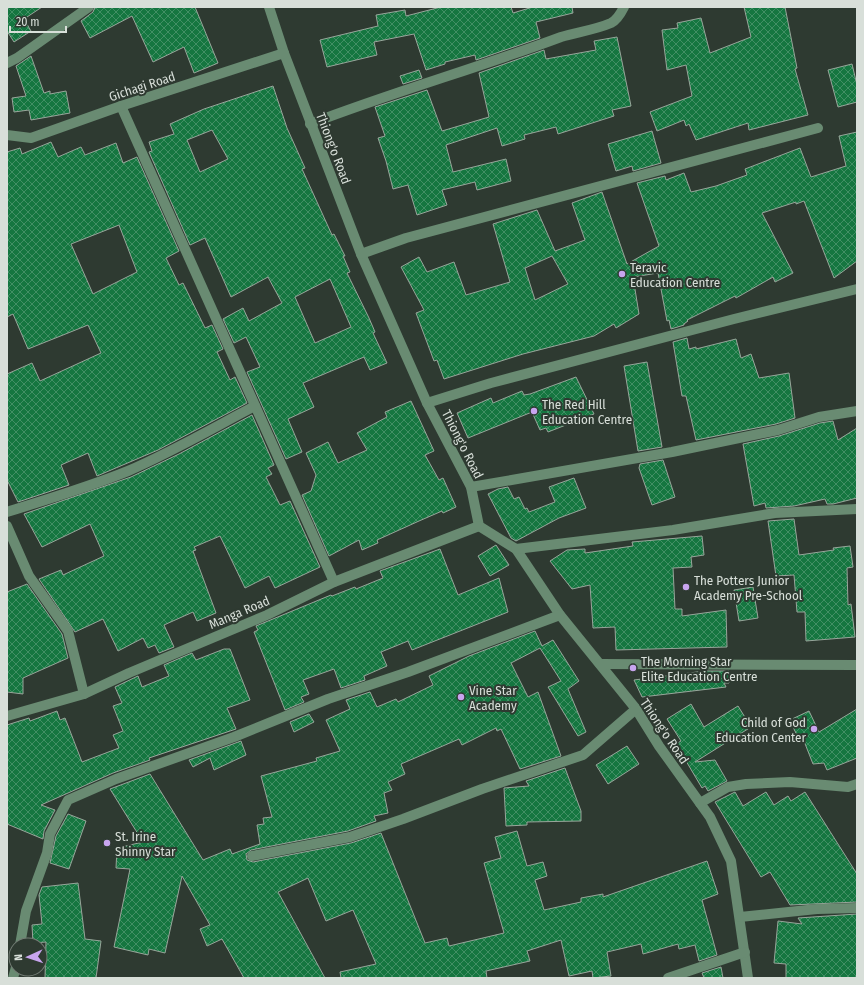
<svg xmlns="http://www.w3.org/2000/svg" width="864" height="985" viewBox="0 0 864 985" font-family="'Fira Sans Condensed',sans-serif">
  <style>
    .building { fill: url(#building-cross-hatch); stroke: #98a69b; fill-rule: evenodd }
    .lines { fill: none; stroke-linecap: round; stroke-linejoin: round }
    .minor { stroke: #698b72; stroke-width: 10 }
    .poi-dot { fill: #c8a5ef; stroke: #2e3a31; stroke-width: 1.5 }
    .labels { text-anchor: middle; stroke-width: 4; stroke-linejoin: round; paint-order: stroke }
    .street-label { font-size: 13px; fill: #d8dfd9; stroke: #2e3a31 }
    .poi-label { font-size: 13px; fill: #d8dfd9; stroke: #2e3a31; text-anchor: start }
  </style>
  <defs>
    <pattern id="building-cross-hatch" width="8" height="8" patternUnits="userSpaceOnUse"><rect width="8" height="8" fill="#157640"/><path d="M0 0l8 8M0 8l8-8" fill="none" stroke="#418f64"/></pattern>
  </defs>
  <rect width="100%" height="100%" fill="#2e3a31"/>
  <!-- building -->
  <g class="building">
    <path d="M7,7H42L24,19L31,31L14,42L7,31Z"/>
    <path d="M95,7H195L218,63L194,73L184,47L153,62L132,16L90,38L81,21L93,12Z"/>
    <path d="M441,7H511L513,13L533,7H572L573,13L536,22L540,38L476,60L475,55L445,62V64L426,70L414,34L374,42L377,55L327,67L320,40L378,26L376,15L405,10L406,16Z"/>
    <path d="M744,7H785L797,68L795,69L808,115L749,130L748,123L696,140L689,124L686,126L684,120L657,131L650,112L692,96L686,65L667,70L662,30L678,28L677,23L701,18L710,53L751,37Z"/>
    <path d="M617,37L631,106L612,110L614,116L558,134L556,127L524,135L525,139L502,146L497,128L446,145L453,172L506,159L511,181L477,190L475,182L442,190L447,205L417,215L408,185L393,189L386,161L378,138L385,136L375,107L427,90L442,131L489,117L479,73L544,50L546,59L596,50L594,41Z"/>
    <path d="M31,56L44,93L50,91V94L66,91L70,113L31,120L29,110L14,112L12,98L26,96L16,66Z"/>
    <path d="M852,64L857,85V102L838,107L828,70Z"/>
    <path d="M419,70L422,78L403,84L400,76Z"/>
    <path d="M273,86L287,128L305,168L302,169L332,235L334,234L345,256H343L350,272L347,273L369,318L375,332L373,333L387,363L370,370L364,357L303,383L314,407L288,419L302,452L286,459L247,372L260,367L246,337L234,343L223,319L243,308L249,321L282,303L268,277L231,297L205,238L190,245L149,152L152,151L149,142L174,134L170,124L204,109ZM212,130L228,159L200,172L187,140ZM330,279L351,327L315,343L295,297Z"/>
    <path d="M652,131L661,163L633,171L632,166L616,171L608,144Z"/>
    <path d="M857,132V261L834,278L804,201L796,204V202L762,213L793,273L775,282L773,277L736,298L735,296L687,320L688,321L684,324V325L671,329L669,320L667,321L658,273L633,277L639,314L616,328L614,324L594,336L523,354L444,379L437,360L434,361L416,313L424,310L401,267L419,257L427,272L454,262L466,295L510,282L493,224L537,210L555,251L585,240L572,203L602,192L627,264L659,246L637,183L665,176L666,180L684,173L691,192L716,186L747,175L745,169L800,148L811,177L846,166L839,136ZM552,256L568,284L535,300L525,268Z"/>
    <path d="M51,142L58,157L81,147L85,155L116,143L123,163L137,157L179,251L166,258L179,285L183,283L205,328L212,325L223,349L217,352L230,380L235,377L247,403L158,450L97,476L88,453L61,465L69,485L18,502L7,480V374L32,363L40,381L101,353L88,325L28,349L13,314L7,317V152L20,148L22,154ZM119,225L137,272L93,294L71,244Z"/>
    <path d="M687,338L689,349L696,347V349L736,339L741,358L751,354L759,378L789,373L795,418L776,424L696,440L686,396H682L673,342Z"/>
    <path d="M647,362L662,447L638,451L624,366Z"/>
    <path d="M576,377L594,414L548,432L546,428L540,430L532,412L468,438L457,413L491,398L493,403L522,391L524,395L530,394Z"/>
    <path d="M411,401L434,451L425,455L439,480L443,478L456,507L443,513L442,511L419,521L377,540L378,543L362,550L359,540L329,556L302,495L311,491L316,475L306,453L328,442L338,463L367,450L357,433L387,417L385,412Z"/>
    <path d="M252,415L274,465L268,468L272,474L266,477L280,505L290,501L320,567L275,588L269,576L245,588L220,536L194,547L196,550L193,551L216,613L197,621L193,612L164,625L174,647L159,653L155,645L148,648L143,638L118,651L103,619L75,632L39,579L61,570L63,575L104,556L90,524L42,547L24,514L131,477L179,454Z"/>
    <path d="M833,421L838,440L857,428V498L833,504H827L825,499L794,506L766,508L765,503L754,506L743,444L779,436L820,423Z"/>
    <path d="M663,460L675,497L652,505L639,468L640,464Z"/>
    <path d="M574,478L586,508L559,518L516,541L511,538L488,494L498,489L508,487L514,499L519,497L525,509L527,508L529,512L555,502L549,487Z"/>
    <path d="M794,519L799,555L834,550L833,548L850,546L853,567L847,568L848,605L851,604L855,637L806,641L805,612H797L794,575L776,576L768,521Z"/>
    <path d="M702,536L704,555L691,557L692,567L673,568L675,609H682V616L726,610L727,647L616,650L615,627L593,628L590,585L572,589L550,561L567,550L585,549V553L633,546L632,542Z"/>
    <path d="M496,545L509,565L490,576L478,556Z"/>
    <path d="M440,549L458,595L499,578L508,612L412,650L408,641L381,652L387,666L364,676L365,680L341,688L334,669L303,680L309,694L301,697L304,702L285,710L254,632L258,630L256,626L331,595L332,596L355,587L356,589L383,578L380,571Z"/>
    <path d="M27,584L62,634L68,658L23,678V694L7,692V592Z"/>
    <path d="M753,587L758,618L739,621L734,590Z"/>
    <path d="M535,631L542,646L553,640L579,681L568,689L586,732L578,736L548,687L561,681L540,648L511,663L528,697L538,692L561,756L520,769L501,729L497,731L496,728L462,745L459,739L401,764L405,774L388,782L392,790L384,793L388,813L374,816L376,821L348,831L251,850L246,854L247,860L253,862L351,843L381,833L425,943L447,938L449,946L504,933L484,863L501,858L495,837L517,831L527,866L543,862L547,876L535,880L544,910L581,902V898L603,894V897L707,861L718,894L702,900L717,955L699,961L695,945L679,949L678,944L643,954L641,944L607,952L611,976L593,978L592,971L569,976L561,940L527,951L530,961L486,971L487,978H341L340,972L376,964L353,910L326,921L308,878L278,892L325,978H244L222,939L207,946L200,929L210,925L182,876L165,953L149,949L148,955L114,947L130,869L116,868L117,848L143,842L110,789L150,774L203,860L230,849L232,854L260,844L257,825L264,824L263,818L272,817L261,776L317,761L316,758L340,751L326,720L350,709L346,700L370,692L377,707L396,699L398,702L433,685L429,676L469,656Z"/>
    <path d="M224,649H230L250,700L227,708L236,729L149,758L150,760L113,773L41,805L55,810L44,831L43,839L7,824V725L29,718L30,721L57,711L60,720L65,718L82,762L119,748L113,735L123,731L113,706L122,703L115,687L138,676L142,687L169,676L164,665L192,653L196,660Z"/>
    <path d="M705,671H729V683H724L726,687L642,697L634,680Z"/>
    <path d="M691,704L704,727L738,706L751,727L695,762L715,760L727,781L708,791L705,786L702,788L676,744L681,741L667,719Z"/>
    <path d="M857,709V758L827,770L824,763L813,764L802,736L798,738L790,720L809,711L819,732Z"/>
    <path d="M309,714L314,722L294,732L290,722Z"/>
    <path d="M241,741L246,755L214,770L210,758L193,767L189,760Z"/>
    <path d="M627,746L639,764L608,784L596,765Z"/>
    <path d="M565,768L581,811V821L527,822V825L506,826L504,788L529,786L526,781Z"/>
    <path d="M735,792L743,806L766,792L774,805L788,796L791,801L805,792L857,874V902L790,905L770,872L761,877L715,802Z"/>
    <path d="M68,814L86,821L69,869L50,863L56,836Z"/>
    <path d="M78,883L85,939L101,941L96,978H45L46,942L33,943L32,925L42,924L39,895L42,887Z"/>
    <path d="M857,914V978H786V964L774,963L778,921L802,924L798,918Z"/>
    <path d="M721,967L723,978H704L702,973Z"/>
  </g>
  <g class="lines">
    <!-- minor -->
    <g class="minor">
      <path d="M269,7L284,53L361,254L427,403L471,487L479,526L516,549L560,615L636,709L659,746L710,817L731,861L748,978"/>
      <path d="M7,63L17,58L89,7"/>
      <path d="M121,106L334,582"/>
      <path d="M310,124C393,92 478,68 561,37C577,32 595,30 611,23C617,20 621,13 624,7"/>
      <path d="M7,135L31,138L121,106L284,53"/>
      <path d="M361,254L406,238L818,128"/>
      <path d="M427,403L491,383L734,319L857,289"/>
      <path d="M471,487L672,452L778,430L819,417L857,411"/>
      <path d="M7,512C48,499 89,487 128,471C172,452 213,428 255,406"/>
      <path d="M7,526L29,576L68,631L84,694"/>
      <path d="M516,549L673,530L775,513L857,509"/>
      <path d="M600,664L857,665"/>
      <path d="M7,716L84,694L129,673L267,615L334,582L479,526"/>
      <path d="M700,803L728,787L746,784L790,782L848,787L857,784"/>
      <path d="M252,856L350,837L403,819L482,789L583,755L636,709"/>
      <path d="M740,917L817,909L857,908"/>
      <path d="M20,945L26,911L47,853L50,834L68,800L116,779L234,737L328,699L408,672L560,615"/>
      <path d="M13,978L16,967"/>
      <path d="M668,978L745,952"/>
    </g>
  </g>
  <!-- markers -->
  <g class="poi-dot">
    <circle cx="622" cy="274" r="4"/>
    <circle cx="534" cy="411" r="4"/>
    <circle cx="686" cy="587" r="4"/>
    <circle cx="633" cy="668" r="4"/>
    <circle cx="461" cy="697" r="4"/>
    <circle cx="814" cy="729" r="4"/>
    <circle cx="107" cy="843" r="4"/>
  </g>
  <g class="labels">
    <!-- street labels -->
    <g class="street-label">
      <text transform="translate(142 86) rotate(-18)" y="5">Gichagi Road</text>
      <text transform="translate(334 148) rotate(69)" y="5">Thiong'o Road</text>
      <text transform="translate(463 444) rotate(63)" y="5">Thiong'o Road</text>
      <text transform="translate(239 612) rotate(-23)" y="5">Manga Road</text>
      <text transform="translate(665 731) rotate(56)" y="5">Thiong'o Road</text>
    </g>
    <!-- poi labels -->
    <g class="poi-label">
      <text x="630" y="272">Teravic<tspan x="630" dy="15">Education Centre</tspan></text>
      <text x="542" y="409">The Red Hill<tspan x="542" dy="15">Education Centre</tspan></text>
      <text x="694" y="585">The Potters Junior<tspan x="694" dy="15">Academy Pre-School</tspan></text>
      <text x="641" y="666">The Morning Star<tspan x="641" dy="15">Elite Education Centre</tspan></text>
      <text x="469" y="695">Vine Star<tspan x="469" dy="15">Academy</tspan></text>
      <text x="806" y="727" text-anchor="end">Child of God<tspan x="806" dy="15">Education Center</tspan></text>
      <text x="115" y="841">St. Irine<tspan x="115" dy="15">Shinny Star</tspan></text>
    </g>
  </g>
  <!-- border -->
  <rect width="864" height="985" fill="none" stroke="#d8dfd9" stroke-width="16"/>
  <!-- north arrow -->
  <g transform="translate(28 957) rotate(267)"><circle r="19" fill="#2e3a31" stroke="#727c74"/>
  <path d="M0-3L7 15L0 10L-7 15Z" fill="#c8a5ef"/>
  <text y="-6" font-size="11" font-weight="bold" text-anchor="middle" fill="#d8dfd9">N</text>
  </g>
  <!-- scale -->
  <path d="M10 26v6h56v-6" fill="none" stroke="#d8dfd9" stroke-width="2"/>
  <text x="16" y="26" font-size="12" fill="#d8dfd9" stroke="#2e3a31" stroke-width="3" paint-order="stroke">20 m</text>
</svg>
